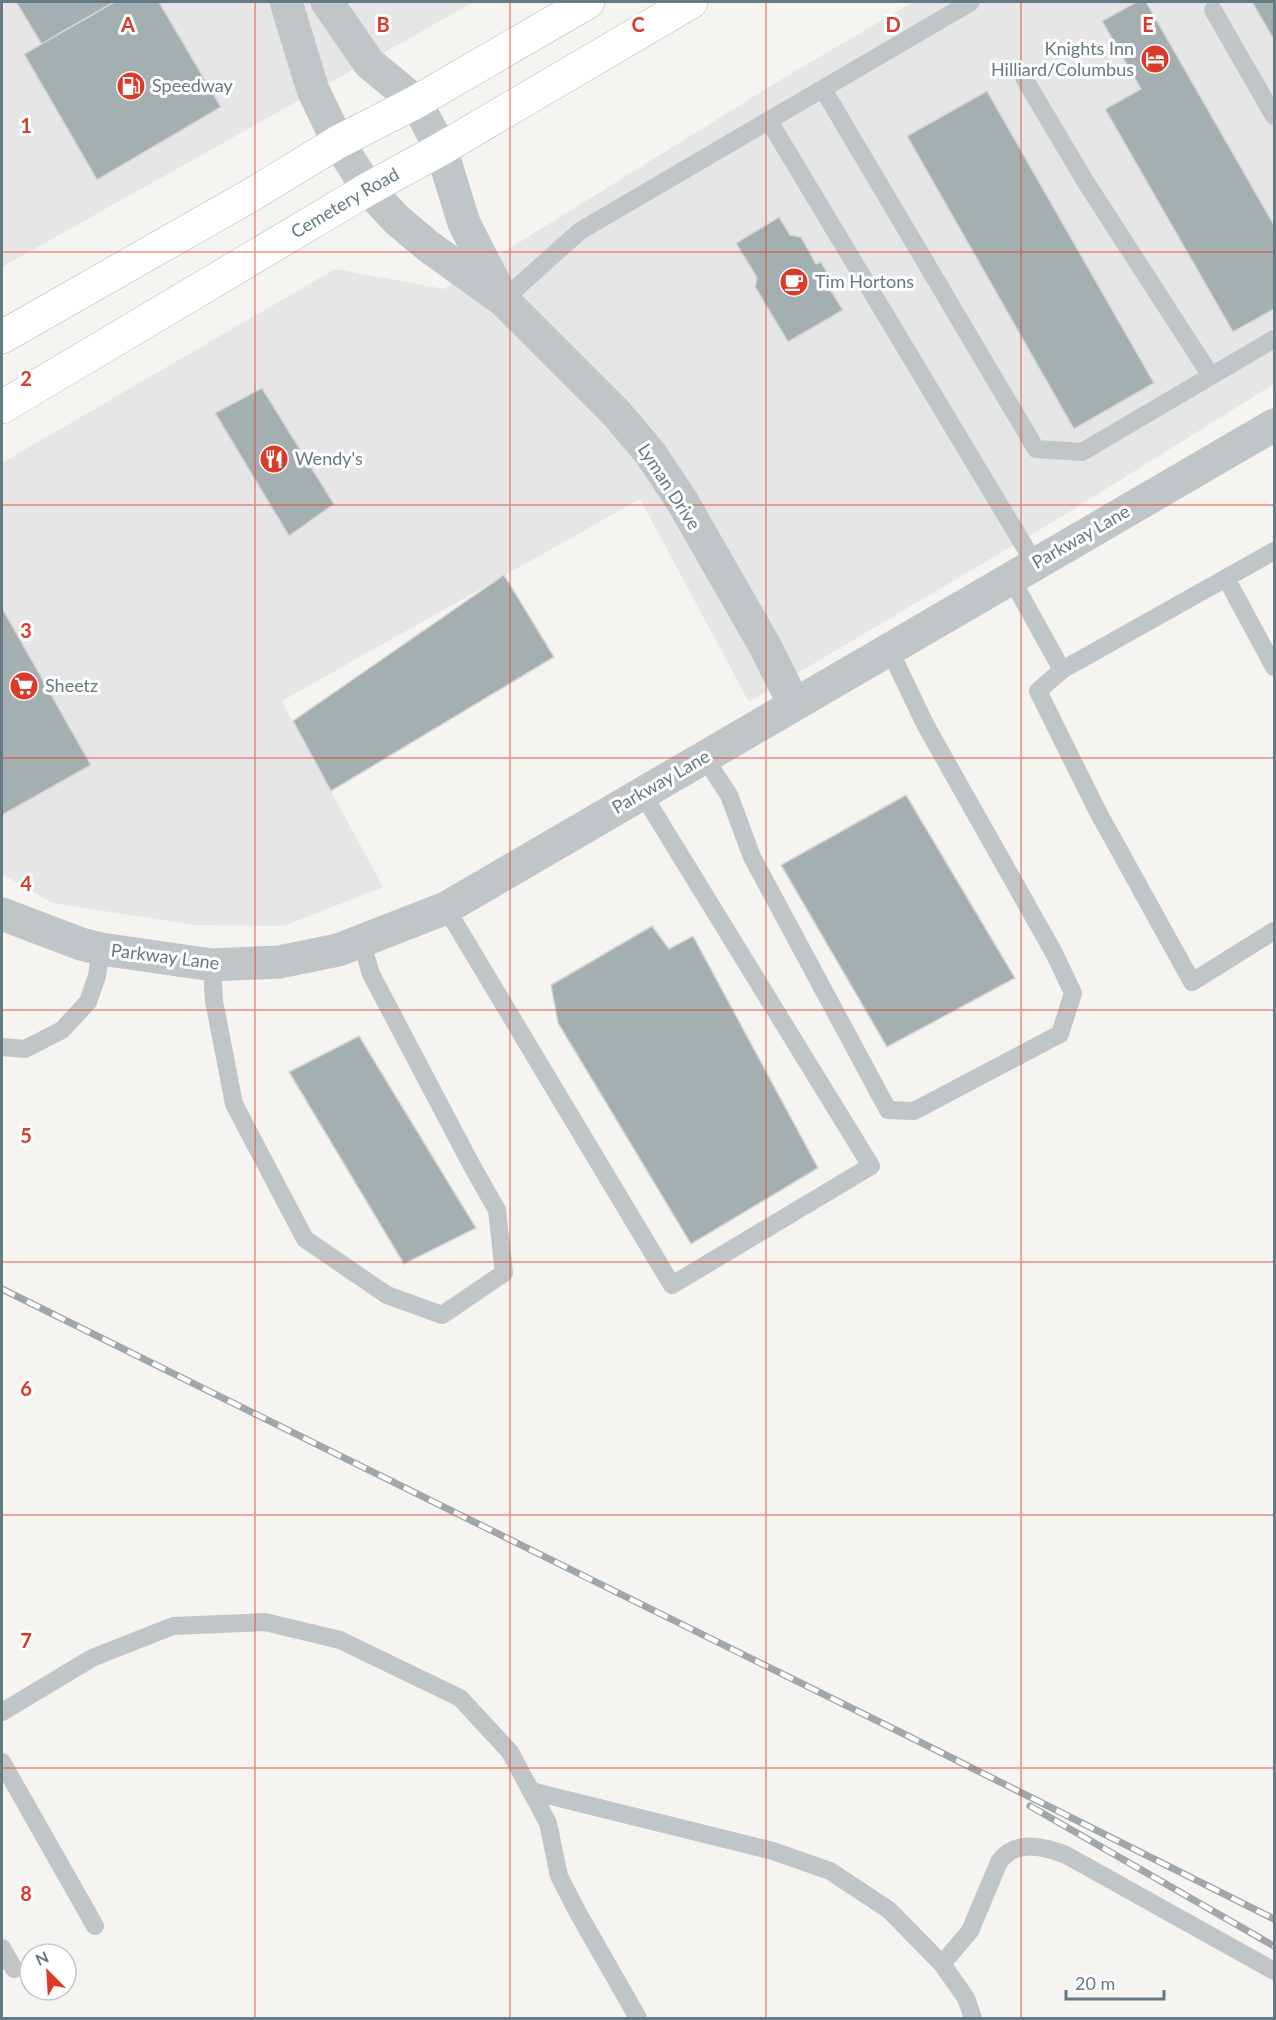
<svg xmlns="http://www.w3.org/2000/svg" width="1276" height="2020" viewBox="0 0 1276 2020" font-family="Lato,sans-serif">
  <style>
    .built { fill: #e5e6e5 }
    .building { fill: #a4afb2; stroke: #d6d6d4; stroke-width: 1.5 }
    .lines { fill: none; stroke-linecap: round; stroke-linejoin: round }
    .primary-casing { stroke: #b1b7b9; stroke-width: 34 }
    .service { stroke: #c0c5c7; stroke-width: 18 }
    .minor { stroke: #c0c5c7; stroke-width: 33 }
    .primary { stroke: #fff; stroke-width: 33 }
    .rail-casing { stroke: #9fa7aa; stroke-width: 7 }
    .rail { stroke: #fff; stroke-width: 4.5; stroke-dasharray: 14; stroke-linecap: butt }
    .grid { fill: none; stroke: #de3928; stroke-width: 1.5; stroke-opacity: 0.55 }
    .labels { text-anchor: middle; stroke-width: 6; stroke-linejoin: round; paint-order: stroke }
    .poi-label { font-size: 18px; fill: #647981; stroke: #fff; text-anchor: start }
    .street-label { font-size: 18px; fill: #647981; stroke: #fff }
    .grid-label { font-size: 20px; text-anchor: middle; font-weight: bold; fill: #de3928; stroke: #fff; stroke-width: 6; stroke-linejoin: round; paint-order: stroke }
  </style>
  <rect width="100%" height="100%" fill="#f5f4f1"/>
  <!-- built -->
  <g class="built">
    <path d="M2,2H474L2,267Z"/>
    <path d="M913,2H1274V384L1066,514L749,702L640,499L282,701L383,887L284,926L195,925L52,903L2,874V463L335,269L444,289L787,76Z"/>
  </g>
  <!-- building -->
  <g class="building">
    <path d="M16,2H123L44,48Z"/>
    <path d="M114,2H159L221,107L97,180L24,54Z"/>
    <path d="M1136,2H1146L1274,225V309L1233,332L1105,109L1141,89L1102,21Z"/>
    <path d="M1252,2H1274V40Z"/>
    <path d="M987,91L1154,383L1074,429L907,136Z"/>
    <path d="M779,217L790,235L801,237L816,264L821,262L835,287L830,289L843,310L788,342L755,287L757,278L736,243Z"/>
    <path d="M262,388L334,504L289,536L215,413Z"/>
    <path d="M504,575L554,657L331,791L293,721Z"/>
    <path d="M2,608L91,765L2,815Z"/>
    <path d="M906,795L1015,978L887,1047L781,865Z"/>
    <path d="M652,926L669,949L693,936L818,1168L691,1244L558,1023L551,985Z"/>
    <path d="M359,1036L476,1228L404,1264L289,1072Z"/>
  </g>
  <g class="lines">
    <!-- primary casing -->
    <g class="primary-casing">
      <g id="primary">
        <path d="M2,337L258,191L338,142L416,102L588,2"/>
        <path id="s1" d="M2,407L368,189L441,149L691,2"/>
      </g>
    </g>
    <!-- service -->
    <g class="service">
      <path d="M1213,10L1274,116"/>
      <path d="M1024,78L1085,181L1211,376"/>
      <path d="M823,89L1036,449L1082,452L1274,339"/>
      <path d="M769,121L1035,564"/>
      <path d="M503,300L580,231L971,2"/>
      <path d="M1011,578L1062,670L1038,691L1098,812L1192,982L1274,931"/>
      <path d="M1226,578L1274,667"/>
      <path d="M1062,670L1274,551"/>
      <path d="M704,757L729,795L752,857L888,1110L914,1111L1060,1034L1073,993L1054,953L926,726L889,649"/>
      <path d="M446,908L672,1285L871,1166L642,793"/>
      <path d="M212,965L214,1001L234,1104L305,1239L387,1295L442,1315L504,1273L497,1210L472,1166L371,974L361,940"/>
      <path d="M2,1047L25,1049L62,1030L88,1002L97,976L101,949"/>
      <path d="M2,1712L92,1658L173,1626L265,1622L340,1640L460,1698L510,1752L548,1823L559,1876L578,1913L638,2018"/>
      <path d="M2,1762L95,1926"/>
      <path d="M531,1791L773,1851L830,1871L889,1910L942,1964L966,1998L973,2018"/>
      <path d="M2,1948L14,1969"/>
      <path d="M942,1964L970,1931L999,1862C1015,1839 1043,1846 1066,1855L1274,1971"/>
    </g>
    <!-- minor -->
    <g class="minor">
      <path d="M286,2L313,90L338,142L368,189L397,220L428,246L503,300L617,414L650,453L682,501L765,646L794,704"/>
      <path d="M327,2L369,63L416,102L441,149L464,223L501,296"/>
      <path d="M2,914L81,944L101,949L212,965L279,962L338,950L446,908L1274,425"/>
    </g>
    <!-- primary -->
    <use href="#primary" class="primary"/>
    <!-- rail casing -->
    <g class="rail-casing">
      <g id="rail">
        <path d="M2,1289L902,1733L1274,1919"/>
        <path d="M1030,1806L1274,1946"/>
      </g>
    </g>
    <!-- rail -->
    <use href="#rail" class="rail"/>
  </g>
  <!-- grid -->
  <path class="grid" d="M255,2V2018M510,2V2018M766,2V2018M1021,2V2018M2,252H1274M2,505H1274M2,758H1274M2,1010H1274M2,1262H1274M2,1515H1274M2,1768H1274"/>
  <!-- icons -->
  <defs>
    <g id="hotel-disc" transform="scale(1.5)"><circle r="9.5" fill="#de3928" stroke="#fff"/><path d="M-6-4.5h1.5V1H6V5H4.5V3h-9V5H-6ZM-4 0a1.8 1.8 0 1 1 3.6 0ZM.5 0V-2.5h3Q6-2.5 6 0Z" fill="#fff"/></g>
    <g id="fuel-disc" transform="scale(1.5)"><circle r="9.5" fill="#de3928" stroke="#fff"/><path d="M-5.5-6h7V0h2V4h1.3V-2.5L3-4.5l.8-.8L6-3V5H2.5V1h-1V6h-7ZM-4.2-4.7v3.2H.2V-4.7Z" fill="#fff"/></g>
    <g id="cafe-disc" transform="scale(1.5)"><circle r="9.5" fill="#de3928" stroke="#fff"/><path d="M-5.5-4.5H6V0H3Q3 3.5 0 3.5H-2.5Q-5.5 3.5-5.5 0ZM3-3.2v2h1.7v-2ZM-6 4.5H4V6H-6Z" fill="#fff"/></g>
    <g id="restaurant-disc" transform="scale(1.5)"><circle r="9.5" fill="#de3928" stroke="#fff"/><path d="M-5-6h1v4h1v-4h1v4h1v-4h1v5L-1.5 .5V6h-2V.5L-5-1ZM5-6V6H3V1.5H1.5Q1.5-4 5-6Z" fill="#fff"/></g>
    <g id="supermarket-disc" transform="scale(1.5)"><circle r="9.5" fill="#de3928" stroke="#fff"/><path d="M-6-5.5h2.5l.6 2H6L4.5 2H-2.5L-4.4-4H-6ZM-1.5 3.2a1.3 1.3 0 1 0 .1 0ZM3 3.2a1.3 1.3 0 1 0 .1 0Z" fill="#fff"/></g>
  </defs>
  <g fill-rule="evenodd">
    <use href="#hotel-disc" x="1155" y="59"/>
    <use href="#fuel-disc" x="131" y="86"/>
    <use href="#cafe-disc" x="794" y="282"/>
    <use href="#restaurant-disc" x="274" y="459"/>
    <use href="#supermarket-disc" x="24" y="686"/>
  </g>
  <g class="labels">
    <!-- poi labels -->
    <g class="poi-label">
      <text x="1134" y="55" text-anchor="end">Knights Inn<tspan x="1134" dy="21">Hilliard/Columbus</tspan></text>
      <text x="152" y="92">Speedway</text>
      <text x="815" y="288">Tim Hortons</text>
      <text x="295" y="465">Wendy's</text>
      <text x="45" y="692">Sheetz</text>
    </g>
    <!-- street labels -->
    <g class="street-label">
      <text dy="6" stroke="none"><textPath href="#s1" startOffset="399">Cemetery Road</textPath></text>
      <text transform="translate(669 487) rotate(57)" y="6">Lyman Drive</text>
      <text transform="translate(1081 537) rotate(-30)" y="6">Parkway Lane</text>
      <text transform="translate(661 782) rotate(-30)" y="6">Parkway Lane</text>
      <text transform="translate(165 957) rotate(7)" y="6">Parkway Lane</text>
    </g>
  </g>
  <g class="grid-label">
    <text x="128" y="32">A</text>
    <text x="383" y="32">B</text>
    <text x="638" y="32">C</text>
    <text x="893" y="32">D</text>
    <text x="1148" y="32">E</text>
    <text x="26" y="133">1</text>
    <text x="26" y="386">2</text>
    <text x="26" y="638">3</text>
    <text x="26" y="891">4</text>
    <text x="26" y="1143">5</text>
    <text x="26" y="1396">6</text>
    <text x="26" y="1648">7</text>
    <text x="26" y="1901">8</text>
  </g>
  <!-- border -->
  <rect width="1276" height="2020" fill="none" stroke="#647981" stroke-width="6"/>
  <!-- north arrow -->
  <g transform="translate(48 1972) rotate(336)"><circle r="28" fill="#ffffff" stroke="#c1c9cd" stroke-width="1.5"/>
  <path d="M0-4.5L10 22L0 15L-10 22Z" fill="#de3928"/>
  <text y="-9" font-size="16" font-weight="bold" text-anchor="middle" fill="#647981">N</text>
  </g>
  <!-- scale -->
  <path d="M1066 1990v9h98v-9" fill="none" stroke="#647981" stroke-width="3"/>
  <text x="1075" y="1990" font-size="18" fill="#647981" stroke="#ffffff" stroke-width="4.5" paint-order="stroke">20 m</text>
</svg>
